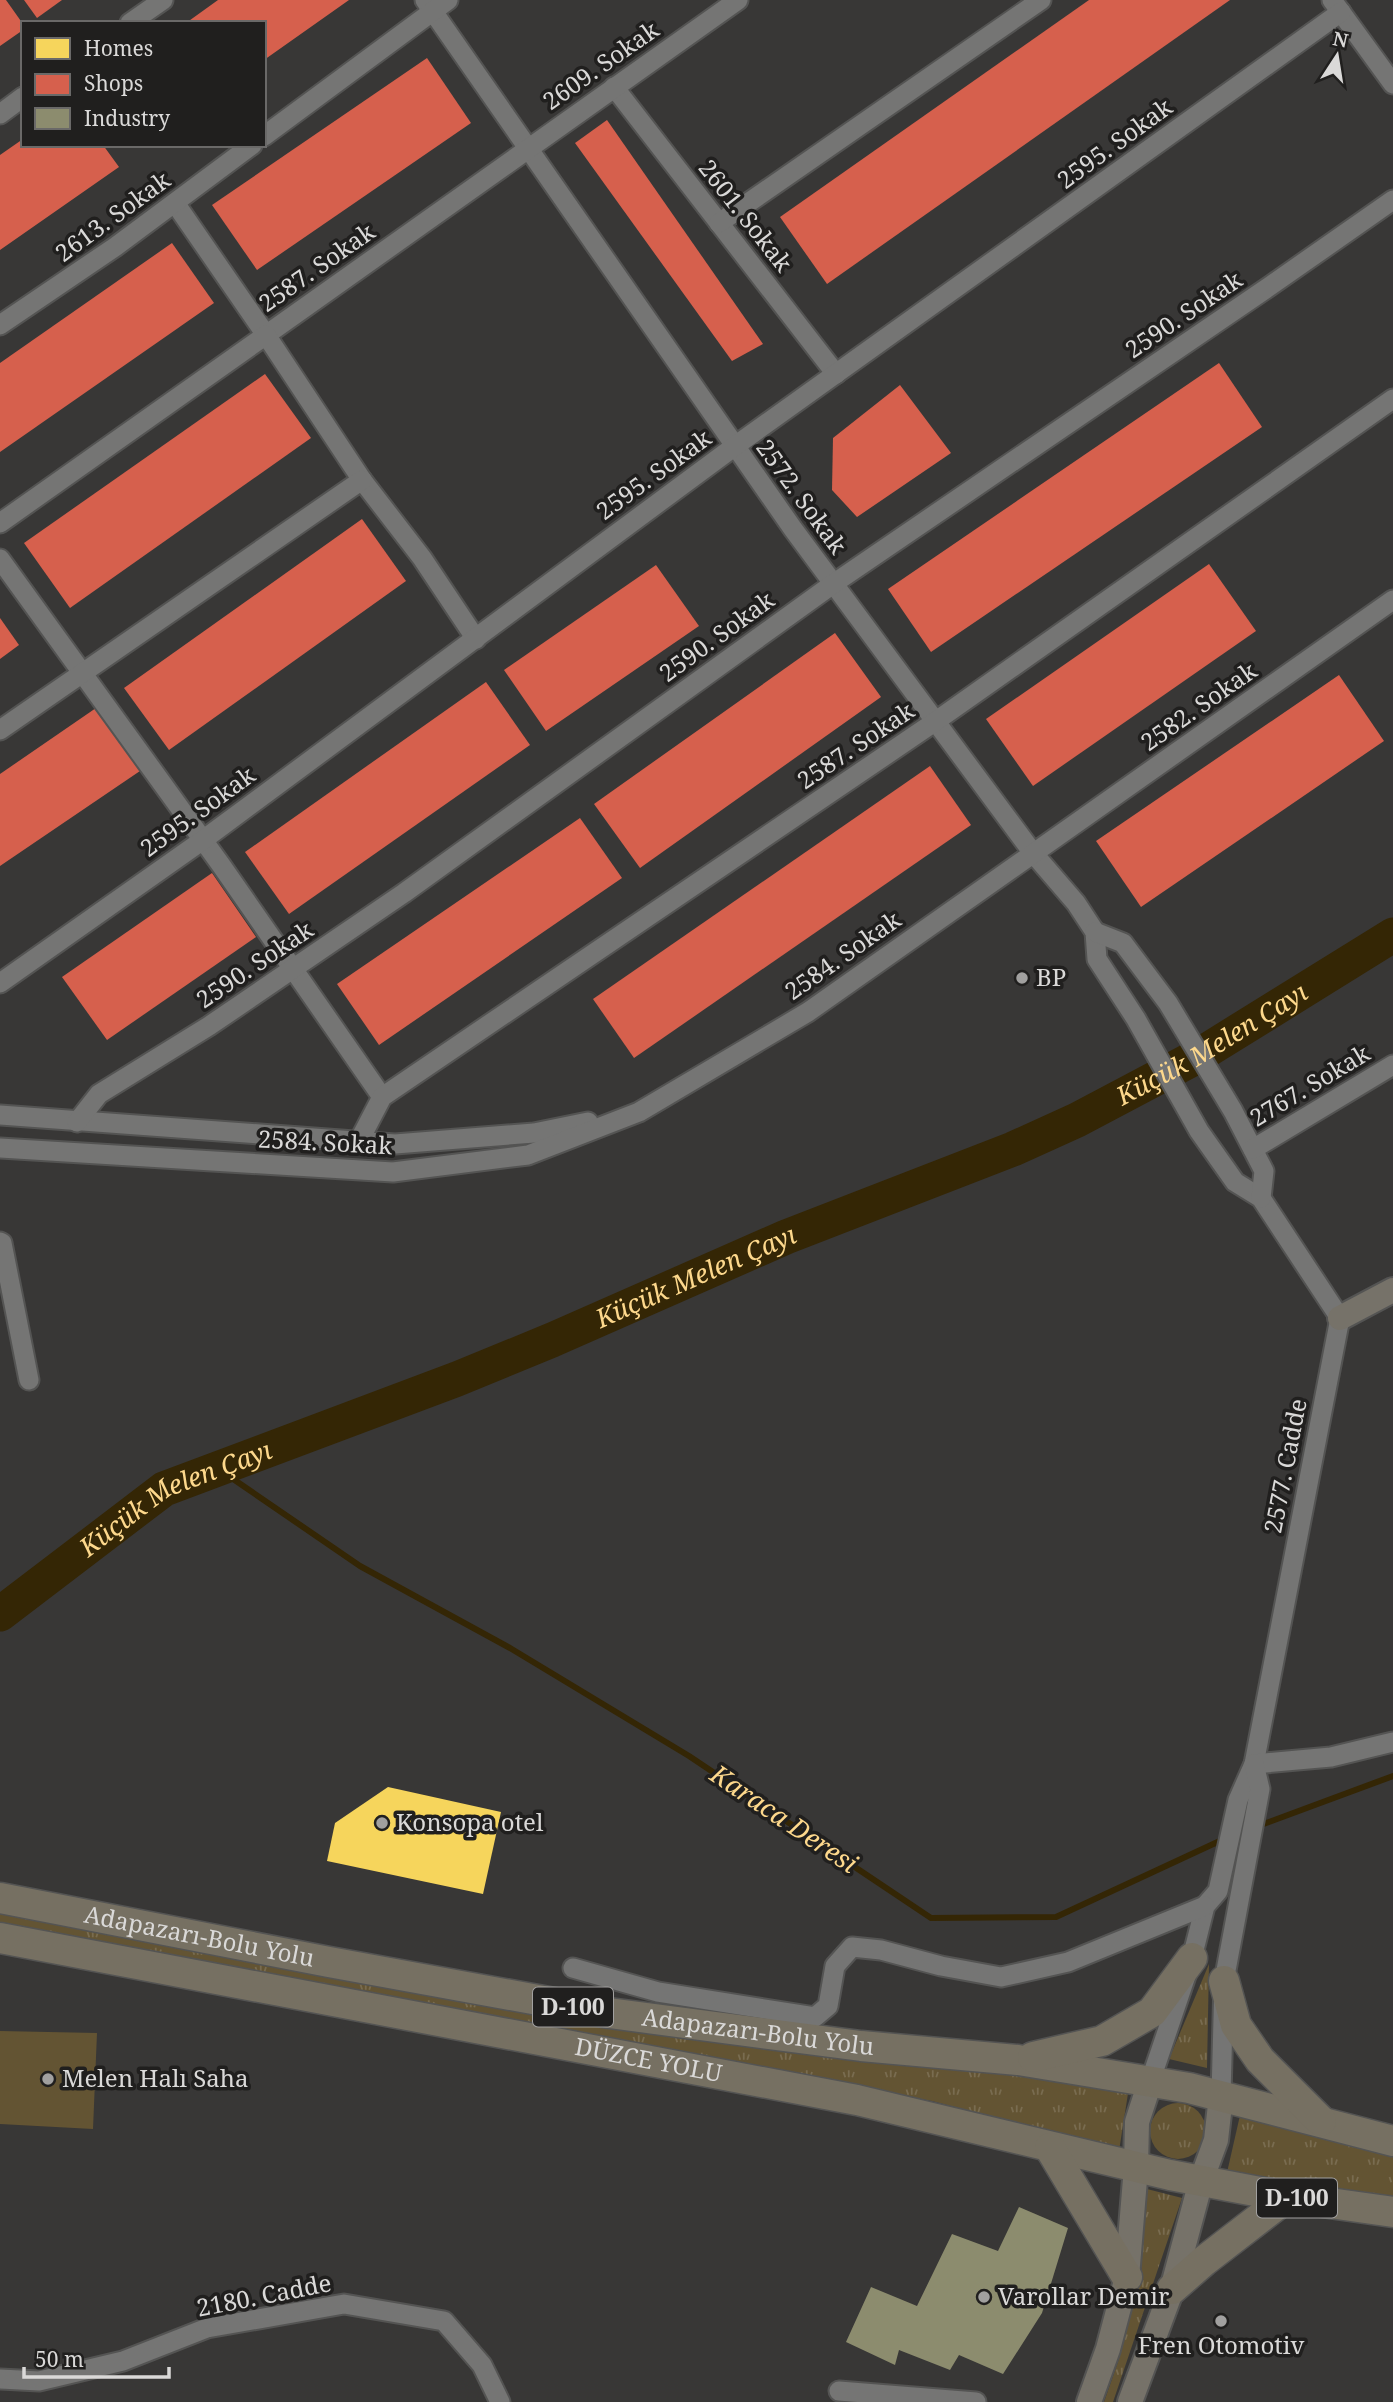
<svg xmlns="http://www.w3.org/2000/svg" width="1393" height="2402" viewBox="0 0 1393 2402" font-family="'Noto Serif',serif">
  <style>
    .grass { fill: url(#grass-tufts) }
    .garden { fill: #635433 }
    .homes { fill: #f6d55c }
    .shops { fill: #d6604d }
    .industry { fill: #8c8c6e }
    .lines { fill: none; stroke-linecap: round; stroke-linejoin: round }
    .stream { stroke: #342605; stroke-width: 6 }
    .river { stroke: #342605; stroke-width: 35 }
    .minor-casing { stroke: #545453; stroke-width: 23 }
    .major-casing { stroke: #545453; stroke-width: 28 }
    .highway-casing { stroke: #545453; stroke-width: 33 }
    .minor { stroke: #757574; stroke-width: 19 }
    .major { stroke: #767269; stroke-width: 24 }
    .highway { stroke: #767062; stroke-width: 30 }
    .poi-dot { fill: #a1a09f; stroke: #201f1e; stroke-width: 2.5 }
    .labels { text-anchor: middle; stroke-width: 7; stroke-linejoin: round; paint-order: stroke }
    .shield { fill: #201f1e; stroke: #a2a1a0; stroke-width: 2 }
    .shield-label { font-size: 23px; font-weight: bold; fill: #dad9d8 }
    .street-label { font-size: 24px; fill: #dad9d8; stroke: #201f1e }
    .poi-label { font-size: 24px; fill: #dad9d8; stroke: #201f1e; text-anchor: start }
    .water-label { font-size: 26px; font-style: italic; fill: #fdd88c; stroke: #201f1e }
  </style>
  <defs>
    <pattern id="grass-tufts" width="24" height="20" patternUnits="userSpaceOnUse" patternTransform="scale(1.75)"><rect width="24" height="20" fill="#635433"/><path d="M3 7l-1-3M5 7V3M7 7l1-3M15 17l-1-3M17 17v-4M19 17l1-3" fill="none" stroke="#796c50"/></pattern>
  </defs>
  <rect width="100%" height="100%" fill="#383736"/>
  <!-- grass -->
  <g class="grass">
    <path d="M0,1912L632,2030L747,2046L1050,2076L1129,2087L1119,2151C1056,2137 995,2117 932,2101L0,1924Z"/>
    <path d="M1209,1964L1207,2068L1169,2059Z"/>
    <circle cx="1178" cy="2131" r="28"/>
    <path d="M1241,2111L1393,2157V2196L1226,2177Z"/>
    <path d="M1147,2189L1182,2198L1113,2402H1104L1119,2359L1141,2271Z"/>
  </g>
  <!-- garden -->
  <path class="garden" d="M0,2031L97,2033L93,2129L0,2124Z"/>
  <!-- homes -->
  <path class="homes" d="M388,1787L501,1812L483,1894L327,1861L335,1823Z"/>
  <!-- shops -->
  <g class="shops">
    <path d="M0,0H6L23,24V30L0,46Z"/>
    <path d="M24,0H62L37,18Z"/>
    <path d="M218,0H349L264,60V23H186Z"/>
    <path d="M1089,0H1230L827,284L780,217Z"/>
    <path d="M427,58L471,123L257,270L212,205Z"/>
    <path d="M607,120L763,344L732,361L575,143Z"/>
    <path d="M23,139V145H103L119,167L0,250V155Z"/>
    <path d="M172,243L214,303L0,452V363Z"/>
    <path d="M1219,363L1262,427L931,652L888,589Z"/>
    <path d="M265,374L311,438L70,608L24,543Z"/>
    <path d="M900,385L951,453L857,517L832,490L833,438Z"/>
    <path d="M362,519L406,581L169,750L124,688Z"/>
    <path d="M1209,564L1256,631L1033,786L986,719Z"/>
    <path d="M656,565L699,626L546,731L504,670Z"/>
    <path d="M0,618L19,645L0,659Z"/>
    <path d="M835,633L881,697L640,868L594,804Z"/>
    <path d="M1339,675L1384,741L1141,907L1096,841Z"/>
    <path d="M486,682L530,745L289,914L245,852Z"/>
    <path d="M96,708L140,771L0,866V774Z"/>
    <path d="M930,766L971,825L634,1058L593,999Z"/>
    <path d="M580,818L622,878L379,1045L337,984Z"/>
    <path d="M212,873L256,937L107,1040L62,977Z"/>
  </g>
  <!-- industry -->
  <path class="industry" d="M1019,2207L1068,2228L1042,2313L1003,2374L959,2355L950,2370L899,2350L895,2365L846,2342L871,2287L917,2306L952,2234L998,2251Z"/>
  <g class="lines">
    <!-- stream -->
    <g class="stream">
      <path d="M217,1468L360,1566L510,1648L689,1756L931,1918L1056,1917L1224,1839"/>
      <path d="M1234,1835L1393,1776"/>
    </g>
    <!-- river -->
    <path class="river" id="s1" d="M0,1614L164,1489L457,1379L552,1340L786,1237L1013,1149L1077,1120L1198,1056L1393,935"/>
    <!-- minor casing -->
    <g class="minor-casing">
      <g id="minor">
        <path d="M425,0L793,529L1033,853L1076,903L1095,932L1097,959L1136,1019L1199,1131L1235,1182L1261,1198L1340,1318L1254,1764L1238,1800L1218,1891L1205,1906L1192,1958L1150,2082"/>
        <path d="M1332,0L1393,84"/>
        <path d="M130,23L163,0"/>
        <path d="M614,87L836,374"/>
        <path d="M0,114L23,97"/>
        <path d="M264,136L448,0"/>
        <path d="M175,203L266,335L738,0"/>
        <path d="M719,223L1041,0"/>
        <path d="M0,325L115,247L252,145"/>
        <path d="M0,523L266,335L362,480L422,558L476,639"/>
        <path d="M0,559L221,865L382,1097"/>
        <path d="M0,730L362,480"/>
        <path d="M1095,932L1123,943L1168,1003L1233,1111L1264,1171L1261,1198"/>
        <path d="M0,983L203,840L735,446L1341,12"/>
        <path d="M0,1115L395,1144L534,1133L588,1122"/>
        <path d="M77,1122L99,1094L209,1026L404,893L833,584L1270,286L1393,200"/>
        <path d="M359,1141L382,1097L936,721L1393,399"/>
        <path d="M0,1148L393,1172L528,1155L639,1112L808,1012L1393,600"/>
        <path d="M1253,1149L1393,1065"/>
        <path d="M0,1242L2,1243L29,1380"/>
        <path d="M1254,1764L1331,1757L1393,1742"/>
        <path d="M573,1968L658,1992L815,2017L828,2006L835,1966L852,1947L881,1950L941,1966L1001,1977L1068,1962L1205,1906"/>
        <path d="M1221,2096L1224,1981L1260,1789L1254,1764"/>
        <path d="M0,2379L39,2381L123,2361L207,2328L344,2304L444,2321L482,2365L500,2402"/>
        <path d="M839,2391L976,2402"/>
      </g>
    </g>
    <!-- major casing -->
    <g class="major-casing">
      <g id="major">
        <path d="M1340,1318L1393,1290"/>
        <path d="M1089,2402L1108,2349L1127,2277L1136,2167L1137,2122L1150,2082"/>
        <path d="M1130,2402L1172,2289L1201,2181L1216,2140L1221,2096"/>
      </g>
    </g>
    <!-- highway casing -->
    <g class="highway-casing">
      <g id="highway">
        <path id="s2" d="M0,1898L329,1962L609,2013L861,2046L1018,2060L1189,2088L1393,2141"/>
        <path id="s3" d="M0,1938L857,2100L1170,2175L1287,2197L1393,2212"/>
        <path d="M1224,1981L1236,2025L1260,2060L1321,2121"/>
        <path d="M1033,2057L1102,2041L1152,2012L1192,1958"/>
        <path d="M1050,2148L1127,2277"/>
        <path d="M1172,2289L1204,2261L1287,2197"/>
      </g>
    </g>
    <!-- minor -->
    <use href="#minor" class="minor"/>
    <!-- major -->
    <use href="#major" class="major"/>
    <!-- highway -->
    <use href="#highway" class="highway"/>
  </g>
  <!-- markers -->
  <g class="poi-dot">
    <circle cx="1022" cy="978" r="7"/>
    <circle cx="382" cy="1823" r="7"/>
    <circle cx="48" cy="2079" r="7"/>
    <circle cx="984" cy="2297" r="7"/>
    <circle cx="1221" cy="2321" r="7"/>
  </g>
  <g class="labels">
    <!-- shield labels -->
    <g class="shield">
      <rect x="533" y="1987.5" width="80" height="39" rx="5"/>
      <rect x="1257" y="2178.5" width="80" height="39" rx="5"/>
    </g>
    <g class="shield-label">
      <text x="573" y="2015">D-100</text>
      <text x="1297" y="2206">D-100</text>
    </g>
    <!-- street labels -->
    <g class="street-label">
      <text transform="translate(601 66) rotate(-35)" y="8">2609. Sokak</text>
      <text transform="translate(1115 144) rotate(-36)" y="8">2595. Sokak</text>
      <text transform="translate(745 216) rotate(52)" y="8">2601. Sokak</text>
      <text transform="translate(113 217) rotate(-36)" y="8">2613. Sokak</text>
      <text transform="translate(317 268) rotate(-35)" y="8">2587. Sokak</text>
      <text transform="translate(1184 315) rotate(-34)" y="8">2590. Sokak</text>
      <text transform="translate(654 475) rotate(-36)" y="8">2595. Sokak</text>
      <text transform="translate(801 497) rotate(54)" y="8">2572. Sokak</text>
      <text transform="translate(717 637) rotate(-36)" y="8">2590. Sokak</text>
      <text transform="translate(1199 707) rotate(-35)" y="8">2582. Sokak</text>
      <text transform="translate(856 746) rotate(-34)" y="8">2587. Sokak</text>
      <text transform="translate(198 812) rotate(-36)" y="8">2595. Sokak</text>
      <text transform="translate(843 956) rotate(-35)" y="8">2584. Sokak</text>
      <text transform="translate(255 965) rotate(-34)" y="8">2590. Sokak</text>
      <text transform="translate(1310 1086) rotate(-31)" y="8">2767. Sokak</text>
      <text transform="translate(325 1143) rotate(3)" y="8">2584. Sokak</text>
      <text transform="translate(1286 1466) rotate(-79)" y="8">2577. Cadde</text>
      <text dy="8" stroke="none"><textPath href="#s2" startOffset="203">Adapazarı-Bolu Yolu</textPath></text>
      <text dy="8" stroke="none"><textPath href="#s2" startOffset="770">Adapazarı-Bolu Yolu</textPath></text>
      <text dy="8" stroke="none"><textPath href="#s3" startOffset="660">DÜZCE YOLU</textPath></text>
      <text transform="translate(264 2296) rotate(-11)" y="8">2180. Cadde</text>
    </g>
    <!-- poi labels -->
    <g class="poi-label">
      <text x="1036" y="986">BP</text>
      <text x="396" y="1831">Konsopa otel</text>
      <text x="62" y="2087">Melen Halı Saha</text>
      <text x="998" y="2305">Varollar Demir</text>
      <text x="1221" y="2354" text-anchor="middle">Fren Otomotiv</text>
    </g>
    <!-- water labels -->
    <g class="water-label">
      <text dy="9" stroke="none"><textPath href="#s1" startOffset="1346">Küçük Melen Çayı</textPath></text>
      <text dy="9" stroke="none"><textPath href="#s1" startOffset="779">Küçük Melen Çayı</textPath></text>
      <text dy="9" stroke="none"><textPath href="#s1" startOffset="212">Küçük Melen Çayı</textPath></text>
      <text transform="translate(784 1819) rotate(34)" y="9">Karaca Deresi</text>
    </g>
  </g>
  <!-- legend -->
  <rect x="21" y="21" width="245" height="126" fill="#201f1e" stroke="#6a6968" stroke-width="2"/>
  <rect x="35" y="38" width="35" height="21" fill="#f6d55c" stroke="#6a6968" stroke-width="2"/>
  <text x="84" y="56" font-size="21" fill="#dad9d8">Homes</text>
  <rect x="35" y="74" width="35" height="21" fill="#d6604d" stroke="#6a6968" stroke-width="2"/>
  <text x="84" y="91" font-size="21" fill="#dad9d8">Shops</text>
  <rect x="35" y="108" width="35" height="21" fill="#8c8c6e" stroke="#6a6968" stroke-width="2"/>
  <text x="84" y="126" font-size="21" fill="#dad9d8">Industry</text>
  <!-- north arrow -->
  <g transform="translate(1337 56) rotate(12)" stroke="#201f1e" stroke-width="5" paint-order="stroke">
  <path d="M0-5L12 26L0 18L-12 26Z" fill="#dad9d8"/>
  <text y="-10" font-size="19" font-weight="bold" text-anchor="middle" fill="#dad9d8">N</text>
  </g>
  <!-- scale -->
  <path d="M24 2367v10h145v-10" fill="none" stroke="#dad9d8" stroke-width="3.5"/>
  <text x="35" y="2367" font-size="21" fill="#dad9d8" stroke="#201f1e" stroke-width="5" paint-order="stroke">50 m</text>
</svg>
